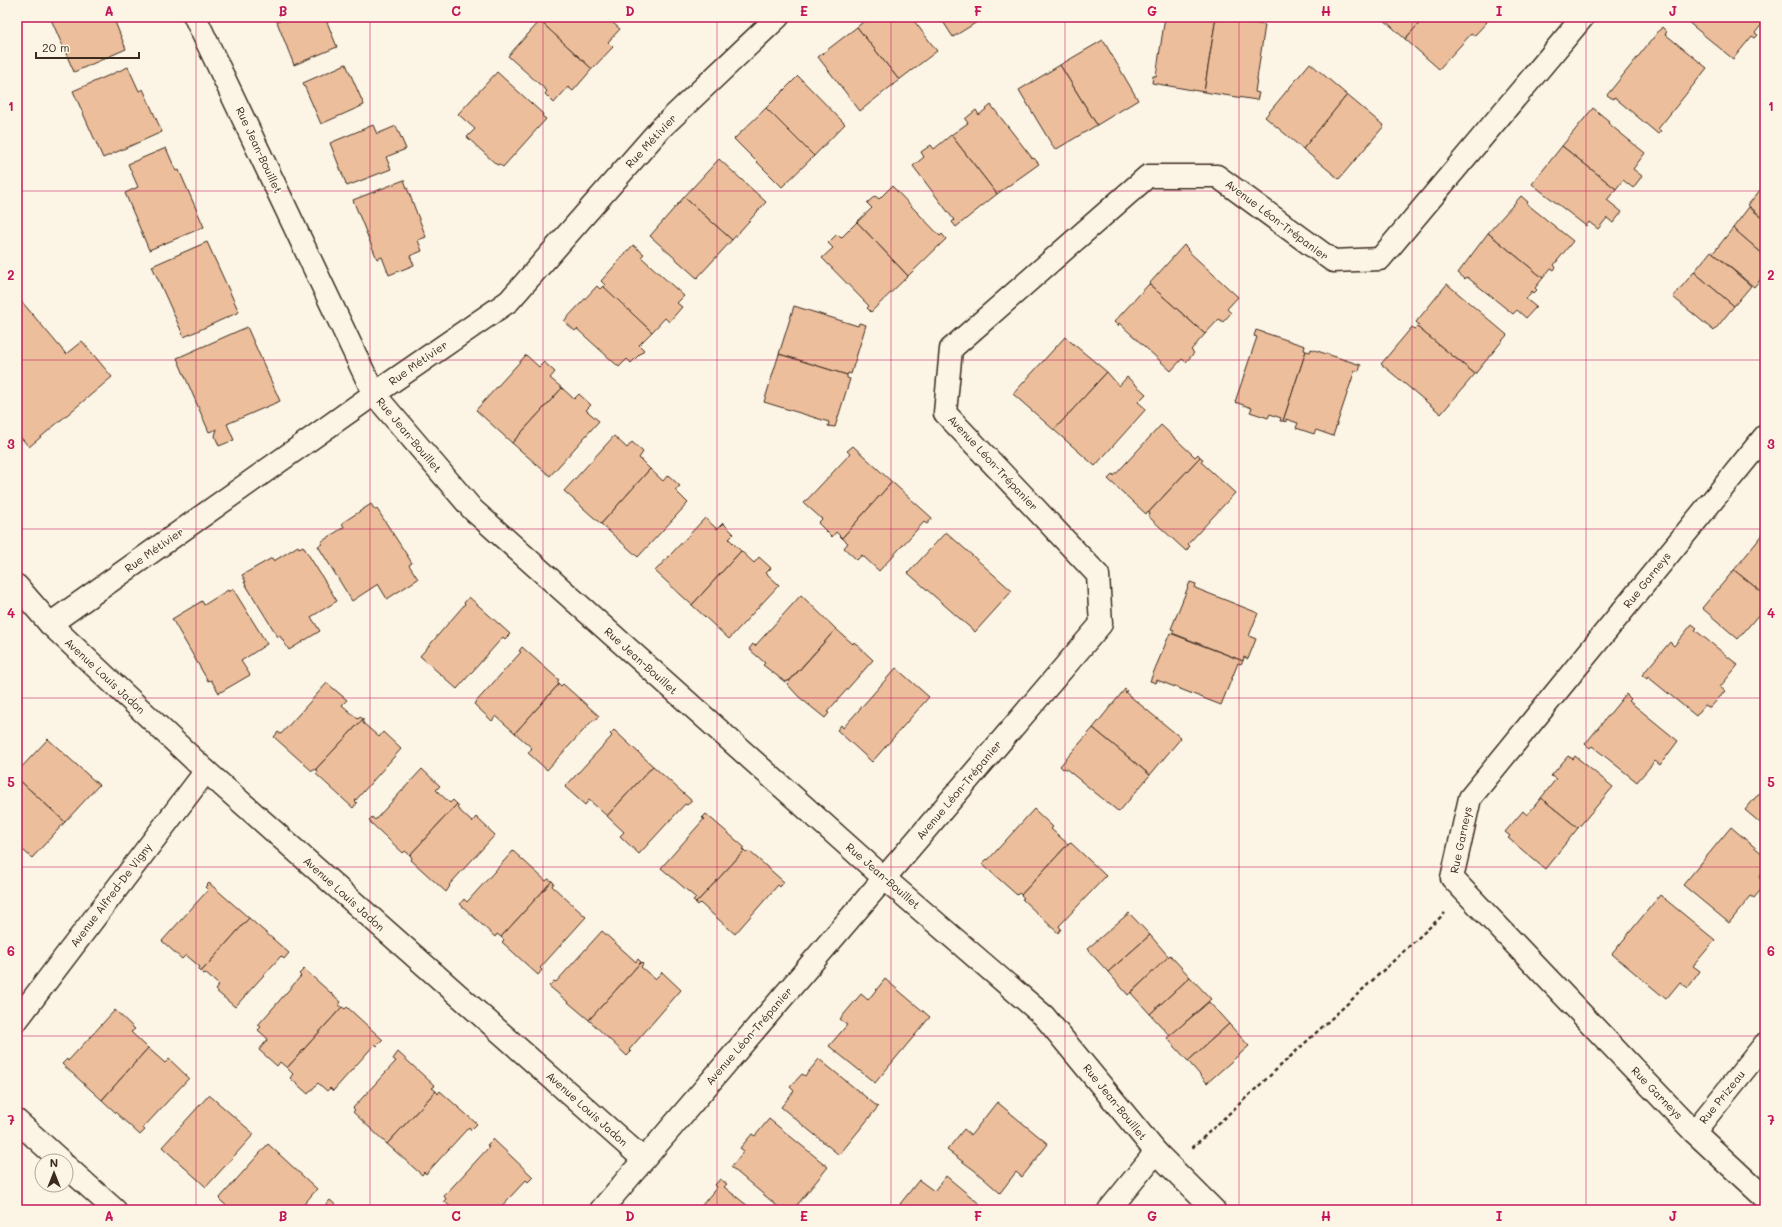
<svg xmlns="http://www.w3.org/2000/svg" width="1782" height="1227" viewBox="0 0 1782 1227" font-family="Mali,sans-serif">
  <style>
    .building { fill: #ecbe9c; stroke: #3b2a1e }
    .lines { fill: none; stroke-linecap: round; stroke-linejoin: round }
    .minor-casing { stroke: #3b2a1e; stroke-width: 25 }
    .path { stroke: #3b2a1e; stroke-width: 2.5; stroke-dasharray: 4 3; stroke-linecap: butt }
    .minor { stroke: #fcf5e5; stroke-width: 22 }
    .grid { fill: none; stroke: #c2185b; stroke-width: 1; stroke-opacity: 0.55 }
    .labels { text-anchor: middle; stroke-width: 3; stroke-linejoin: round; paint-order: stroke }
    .street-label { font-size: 11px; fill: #3b2a1e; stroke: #fcf5e5 }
    .neatline { fill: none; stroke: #c2185b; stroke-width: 1.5 }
    .grid-label { font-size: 13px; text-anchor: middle; font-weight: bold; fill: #c2185b }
  </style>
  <rect width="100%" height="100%" fill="#fcf5e5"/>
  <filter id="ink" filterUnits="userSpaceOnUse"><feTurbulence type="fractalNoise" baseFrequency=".025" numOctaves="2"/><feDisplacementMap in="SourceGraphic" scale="8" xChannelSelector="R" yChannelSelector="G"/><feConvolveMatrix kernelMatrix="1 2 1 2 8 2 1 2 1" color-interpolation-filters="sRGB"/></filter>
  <g filter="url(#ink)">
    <!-- building -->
    <g class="building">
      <path d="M50,17H113L126,49L74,72Z"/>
      <path d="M289,17H325L337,47L294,65L277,22Z"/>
      <path d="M543,17H606L620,29L608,42L613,47L592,69L540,21Z"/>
      <path d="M869,17H911L937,51L899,80L857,27Z"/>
      <path d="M940,17H985L953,37Z"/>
      <path d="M1165,17H1216L1204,92L1152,83L1153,76H1156Z"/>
      <path d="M1216,17L1265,25L1255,92L1259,93L1257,100L1204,92Z"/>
      <path d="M1381,17H1425L1405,39Z"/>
      <path d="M1425,17H1481L1487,22L1474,36L1471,34L1439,69L1405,39Z"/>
      <path d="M1682,17H1756L1763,23L1755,33L1758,35L1755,38L1752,36L1733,59Z"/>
      <path d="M1756,17H1765V20L1763,23Z"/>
      <path d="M540,21L592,69L573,91L568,87L554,103L545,94L547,91L508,56Z"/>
      <path d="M857,27L899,80L860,111L818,57Z"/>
      <path d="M1662,27L1667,32L1665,34L1707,68L1658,129L1661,131L1658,134L1614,97L1613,99L1607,95Z"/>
      <path d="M1103,40L1138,100L1097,125L1060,65Z"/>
      <path d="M1310,63L1347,95L1303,149L1265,117Z"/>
      <path d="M346,64L364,105L321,124L303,83Z"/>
      <path d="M1060,65L1097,125L1055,150L1019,90Z"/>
      <path d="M128,67L139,91L143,89L162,132L103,158L73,91Z"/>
      <path d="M497,72L543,114L542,116L546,119L503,167L499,164L497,165L467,137L475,129L458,114Z"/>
      <path d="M798,76L845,124L814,156L766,108Z"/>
      <path d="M1347,95L1384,126L1339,179L1303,149Z"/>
      <path d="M991,105L1033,159L1034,158L1039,164L997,194L951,135L968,123L965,119L976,110L979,115Z"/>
      <path d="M766,108L814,156L782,187L734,139Z"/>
      <path d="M1593,108L1609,121L1608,123L1645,153L1633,169L1642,176L1633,188L1623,180L1616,189L1562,146Z"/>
      <path d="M373,125L377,134L396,126L406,149L386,157L391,169L347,186L330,143Z"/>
      <path d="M951,135L997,194L956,227L952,222L954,220L913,166L924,157L921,152L931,145L934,149Z"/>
      <path d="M1562,146L1616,189L1607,200L1622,212L1613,223L1607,218L1598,229L1589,222L1586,226L1532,184Z"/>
      <path d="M166,148L176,171L179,170L204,227L149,250L125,193L138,187L128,164Z"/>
      <path d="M719,159L766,202L732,240L684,197Z"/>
      <path d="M404,180L426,237L418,240L422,251L410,256L414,265L389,275L382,257L377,259L353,200Z"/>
      <path d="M1765,184V220L1748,205Z"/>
      <path d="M892,186L940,236L942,234L946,239L908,276L857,222L872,208L867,203L875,196L879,199Z"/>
      <path d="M1521,196L1528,202L1527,204L1573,241L1554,265L1556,267L1554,270L1551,268L1543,278L1488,233Z"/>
      <path d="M684,197L732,240L697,278L650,236Z"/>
      <path d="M1749,207L1765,220V256L1733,228Z"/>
      <path d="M857,222L908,276L871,312L867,308L869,306L822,258L833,248L828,243L837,234L841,238Z"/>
      <path d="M1733,228L1765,256V274L1754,287L1713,253Z"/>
      <path d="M1488,233L1543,278L1535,288L1537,290L1534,293L1532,291L1526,299L1536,307L1526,318L1517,310L1513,314L1467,277L1465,279L1458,273Z"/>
      <path d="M207,242L239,312L184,337L152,266Z"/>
      <path d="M633,245L644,254L641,257L684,296L677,303L682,307L669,322L665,318L652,332L603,287L605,285L601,281Z"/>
      <path d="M1184,245L1188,249L1187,250L1238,297L1227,309L1231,313L1223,322L1219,319L1205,334L1149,284Z"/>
      <path d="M1711,251L1751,286L1734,306L1694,272Z"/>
      <path d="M1694,272L1734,306L1714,331L1673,297Z"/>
      <path d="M1149,284L1205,334L1191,350L1194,353L1186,362L1182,359L1171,371L1119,323L1118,326L1114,322Z"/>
      <path d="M1447,284L1507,335L1475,374L1417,327L1419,325L1416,322Z"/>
      <path d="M597,286L600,289L603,286L652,332L639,345L644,350L631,363L627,359L619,367L577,329L575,331L564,321Z"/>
      <path d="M22,302L66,354L82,341L112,377L29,447L17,433V307Z"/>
      <path d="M794,306L858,326L859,323L866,325L851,374L848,373L847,375L779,354Z"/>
      <path d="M247,327L280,401L227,424L234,440L219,446L215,436L217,429L209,432L177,358Z"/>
      <path d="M1412,327L1415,329L1417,327L1475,374L1441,414L1381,364Z"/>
      <path d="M1256,330L1305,346L1304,350L1306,351L1283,421H1280L1281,418L1270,414L1268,418L1250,412L1252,408L1235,402L1257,337L1254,336Z"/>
      <path d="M1065,337L1107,372L1054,430L1013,394Z"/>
      <path d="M1311,349L1361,365L1359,371L1355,370L1333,436L1316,430L1314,434L1296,428L1298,423L1286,419V422L1283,421L1306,351L1310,352Z"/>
      <path d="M779,354L847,375V378L850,379L835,427L828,426L829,422L764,402Z"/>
      <path d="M526,355L539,367L544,362L555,372L550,378L562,388L512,443L476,410Z"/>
      <path d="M1107,372L1119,386L1127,377L1146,394L1138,402L1146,409L1095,466L1054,430Z"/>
      <path d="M562,388L574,399L579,394L591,405L586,410L599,421L550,476L512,443Z"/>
      <path d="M1161,425L1195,457L1198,454L1200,457L1149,512L1148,511L1146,514L1108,479L1113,474L1114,476Z"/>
      <path d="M614,436L627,448L632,442L643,452L639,458L650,469L601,524L564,491Z"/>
      <path d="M853,446L892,482L842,538L836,532L832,537L818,523L822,519L804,503L850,454L847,451Z"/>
      <path d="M1200,457L1203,459L1201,462L1235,493L1188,544L1190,546L1186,551L1148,516L1150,514L1149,512Z"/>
      <path d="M650,469L663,481L668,475L680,486L675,490L688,503L638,557L601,524Z"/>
      <path d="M892,482L932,518L927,524L924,522L879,571L862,555L857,560L844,548L848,543L842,538Z"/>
      <path d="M371,504L375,510L377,509L412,563L409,565L418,579L387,599L378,584L352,601L318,546L322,544L321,542L344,527L342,523Z"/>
      <path d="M705,518L717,529L723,523L734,534L729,539L741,551L692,605L655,571Z"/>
      <path d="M946,532L1012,591L975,632L908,573Z"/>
      <path d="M1765,532V595L1734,570Z"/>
      <path d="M298,546L299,548L303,546L337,601L311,617L320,631L289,650L280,636L278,637L244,582H246L242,575L272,558L274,561Z"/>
      <path d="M741,551L754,563L759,557L771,568L766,573L779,585L729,639L692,605Z"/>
      <path d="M1734,570L1765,595V607L1738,639L1702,608Z"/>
      <path d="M1190,582L1196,584L1195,588L1258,613L1249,636L1256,639L1248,659L1244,657L1243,661L1172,633L1174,630L1171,629Z"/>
      <path d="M233,589L267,644L241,661L250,675L219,693L211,680L208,681L172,619L202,601L204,605L228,590L229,592Z"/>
      <path d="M801,595L836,629L790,680L785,682L763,665L765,663L749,649L753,644L755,646Z"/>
      <path d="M469,597L510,634L505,639L503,637L457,689L420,656L465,604L464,603Z"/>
      <path d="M1692,624L1697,628L1695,630L1738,665L1720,687L1725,691L1710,708L1705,705L1696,716L1648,677L1647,679L1642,675L1670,642L1674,646Z"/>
      <path d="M836,629L853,644L854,642L873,660L827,712L829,713L825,718L799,697L787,684Z"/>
      <path d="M1170,633L1243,661L1241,664L1238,663L1221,705L1157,680L1156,683L1150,681Z"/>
      <path d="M522,647L559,680L557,682L559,684L515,733L496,716L492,721L474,704L521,652L519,651Z"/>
      <path d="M896,668L929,697L872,762L837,730L841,725L843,728Z"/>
      <path d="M327,683L347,700L342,705L358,719L360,717L363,719L316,769L312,771L274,737L278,732L281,734Z"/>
      <path d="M559,684L561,686L563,684L599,716L595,721L593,720L547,770L528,753L532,748L515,733Z"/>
      <path d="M1125,689L1127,691L1125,692L1181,738L1150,775L1093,728Z"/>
      <path d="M1626,694L1631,699L1629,701L1678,741L1660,765L1655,761L1637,782L1592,746L1590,748L1585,744Z"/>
      <path d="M363,719V723L379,737L383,732L401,749L355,801L357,803L353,808L316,774L318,772L316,769Z"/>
      <path d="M1093,728L1150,775L1119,812L1065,768L1063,769L1060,766Z"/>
      <path d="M614,730L653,766L607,816L589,800L585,805L565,787L612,736L610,734Z"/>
      <path d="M48,739L99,785L65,822L17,778V772Z"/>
      <path d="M1568,756L1573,759L1575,756L1613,787L1578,828L1541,798L1556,779L1551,776Z"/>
      <path d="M653,766L692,801L687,805L685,804L639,854L620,836L624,832L607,816Z"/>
      <path d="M422,769L440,786L436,790L450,803L453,800L457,804L410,855L405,851L403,853L369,821L372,817L375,820Z"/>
      <path d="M17,778L65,822L32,858L17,845Z"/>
      <path d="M1765,786V827L1745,810Z"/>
      <path d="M1541,798L1578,828L1545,869L1508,838L1510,836L1505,832L1523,811L1527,815Z"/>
      <path d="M457,804L459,806L457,808L472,822L476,817L495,835L449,885L450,886L446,892L411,860L412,858L410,855Z"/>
      <path d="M1034,809L1053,827L1051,829L1068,844L1021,895L1019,893L1017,895L982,864L987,859L988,860Z"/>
      <path d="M706,814L744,847L742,849L744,851L696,903L693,901L696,898L661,868L704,819L702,818Z"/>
      <path d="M1731,827L1765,856V870L1759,877L1765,885L1754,898L1751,896L1729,923L1683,885Z"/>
      <path d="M1070,842L1106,876L1059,926L1061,929L1058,933L1022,899L1024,898L1021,895Z"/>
      <path d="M513,851L546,881L548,879L552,881L501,937L497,934L495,937L460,904L464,899L467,902Z"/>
      <path d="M744,851L746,853L749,851L784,882L780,887L778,885L735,934L700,903L698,905L696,903Z"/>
      <path d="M552,881L554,883L552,886L586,917L540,968L542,970L538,975L502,942L504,940L501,937Z"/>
      <path d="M209,883L249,918L201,972L198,970L200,967L186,955L182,959L162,941L208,890L205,887Z"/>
      <path d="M1660,895L1715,940L1693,966L1700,971L1688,988L1680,982L1666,999L1612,954Z"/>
      <path d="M1129,913L1150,935L1108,972L1087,949Z"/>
      <path d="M249,918L289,953L284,959L281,956L235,1007L215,990L219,985L205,973L203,974L201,972Z"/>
      <path d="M602,931L636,962L638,959L641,962L589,1020L549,986L554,981L556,982Z"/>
      <path d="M1150,935L1169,957L1128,995L1108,972Z"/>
      <path d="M1170,955L1190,977L1150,1014L1131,993Z"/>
      <path d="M641,962L643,964L641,967L655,979L662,972L681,990L629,1050L631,1052L627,1056L589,1020Z"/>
      <path d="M304,969L341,1002L339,1005L342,1007L287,1068L280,1062L277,1066L259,1050L268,1039L258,1030L261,1027L258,1025L301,976L299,974Z"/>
      <path d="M1190,977L1211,999L1170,1036L1150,1014Z"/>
      <path d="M885,979L930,1017L875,1083L829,1046L847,1025L840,1019L861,994L868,1000Z"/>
      <path d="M1209,1002L1229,1024L1188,1061L1167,1038Z"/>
      <path d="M342,1007L345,1009L347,1007L383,1040L377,1046L375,1044L333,1091L330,1088L327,1091L318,1083L308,1094L290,1078L293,1074L287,1068Z"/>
      <path d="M115,1010L135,1029L131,1032L148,1048L102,1100L62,1064L67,1059L68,1061Z"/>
      <path d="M1229,1024L1249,1046L1207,1083L1188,1061Z"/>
      <path d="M148,1048L165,1063L169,1059L189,1078L143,1128L145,1130L140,1135L102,1100Z"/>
      <path d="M398,1052L435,1086L432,1088L436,1091L387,1144L353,1112L355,1110L353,1108L396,1061L393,1059Z"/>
      <path d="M819,1059L878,1107L839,1155L781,1107L794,1091L790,1087L802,1074L805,1076Z"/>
      <path d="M436,1091L438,1094L440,1091L477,1124L471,1130L469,1127L426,1174L424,1172L422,1175L387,1144Z"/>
      <path d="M209,1095L254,1134L206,1187L162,1147Z"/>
      <path d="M997,1102L1048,1144L1022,1177L1016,1172L1000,1193L974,1170L947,1150L964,1129L971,1135Z"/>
      <path d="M769,1119L828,1167L793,1210H782L731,1167L744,1151L740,1148L752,1134L755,1136Z"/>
      <path d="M493,1139L533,1177L528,1182L526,1180L498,1210H454L444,1201L446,1199L444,1196L489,1147L487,1145Z"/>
      <path d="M268,1144L317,1189L299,1210H231L219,1199Z"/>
      <path d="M946,1176L987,1210H907L900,1204L919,1180L934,1191Z"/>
      <path d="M720,1179L727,1184L724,1187L753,1210H698L717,1187L715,1185Z"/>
      <path d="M330,1200L341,1210H321Z"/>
    </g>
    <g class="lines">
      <!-- minor casing -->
      <g class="minor-casing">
        <g id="minor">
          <path d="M195,17L374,394L473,510L884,878L1044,1016L1156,1152L1214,1210"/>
          <path d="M1765,436L1470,798L1452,878L1694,1132L1765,1198"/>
          <path d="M17,586L50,624L206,771L643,1159"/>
          <path d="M50,624L374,394L509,301L660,129L778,17"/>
          <path d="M17,1020L206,771"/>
          <path d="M17,1121L61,1161"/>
          <path d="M1694,1132L1765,1044"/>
          <path d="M66,1166L115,1210"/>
          <path d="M601,1210L1101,624L1098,575L945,413L951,349L1148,176H1217L1333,261L1380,259L1583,17"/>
          <path d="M1109,1210L1156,1152"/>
        </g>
      </g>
      <!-- path -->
      <path class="path" d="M1192,1148L1445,913"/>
      <!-- minor -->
      <use href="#minor" class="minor"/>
    </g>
  </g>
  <!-- grid -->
  <path class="grid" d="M196,17V1210M370,17V1210M543,17V1210M717,17V1210M891,17V1210M1065,17V1210M1239,17V1210M1412,17V1210M1586,17V1210M17,191H1765M17,360H1765M17,529H1765M17,698H1765M17,867H1765M17,1036H1765"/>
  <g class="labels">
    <!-- street labels -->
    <g class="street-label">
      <text transform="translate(651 141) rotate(-47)" y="4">Rue Métivier</text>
      <text transform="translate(259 150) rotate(65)" y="4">Rue Jean-Bouillet</text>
      <text transform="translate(1277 220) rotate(37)" y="4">Avenue Léon-Trépanier</text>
      <text transform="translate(418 363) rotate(-35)" y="4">Rue Métivier</text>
      <text transform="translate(409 435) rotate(50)" y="4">Rue Jean-Bouillet</text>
      <text transform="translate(993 463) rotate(47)" y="4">Avenue Léon-Trépanier</text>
      <text transform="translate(154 550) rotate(-35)" y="4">Rue Métivier</text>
      <text transform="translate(1647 580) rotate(-51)" y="4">Rue Garneys</text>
      <text transform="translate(641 661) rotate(42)" y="4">Rue Jean-Bouillet</text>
      <text transform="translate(105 676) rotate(43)" y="4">Avenue Louis Jadon</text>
      <text transform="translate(959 790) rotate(-50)" y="4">Avenue Léon-Trépanier</text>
      <text transform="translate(1461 840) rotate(-78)" y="4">Rue Garneys</text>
      <text transform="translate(883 876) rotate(41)" y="4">Rue Jean-Bouillet</text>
      <text transform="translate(344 894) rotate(42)" y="4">Avenue Louis Jadon</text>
      <text transform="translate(111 895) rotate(-53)" y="4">Avenue Alfred-De Vigny</text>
      <text transform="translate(749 1036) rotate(-49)" y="4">Avenue Léon-Trépanier</text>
      <text transform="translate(1657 1093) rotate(46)" y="4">Rue Garneys</text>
      <text transform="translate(1722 1097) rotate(-51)" y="4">Rue Prizeau</text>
      <text transform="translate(1115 1102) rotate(51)" y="4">Rue Jean-Bouillet</text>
      <text transform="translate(587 1109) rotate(42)" y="4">Avenue Louis Jadon</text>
    </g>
  </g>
  <!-- margin -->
  <rect width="1782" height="1227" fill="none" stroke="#fcf5e5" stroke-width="44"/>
  <!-- north arrow -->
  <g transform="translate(54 1173)"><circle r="19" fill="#fcf5e5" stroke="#afa495"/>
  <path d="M0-3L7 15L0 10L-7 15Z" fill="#3b2a1e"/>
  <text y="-6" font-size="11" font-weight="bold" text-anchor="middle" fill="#3b2a1e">N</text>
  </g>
  <!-- scale -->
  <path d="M36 52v6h103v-6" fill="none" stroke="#3b2a1e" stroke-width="2"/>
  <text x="42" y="52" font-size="12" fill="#3b2a1e" stroke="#fcf5e5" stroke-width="3" paint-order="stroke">20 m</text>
  <rect x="22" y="22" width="1738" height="1183" class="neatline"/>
  <g class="grid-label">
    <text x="109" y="16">A</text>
    <text x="283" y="16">B</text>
    <text x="456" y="16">C</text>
    <text x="630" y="16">D</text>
    <text x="804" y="16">E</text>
    <text x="978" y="16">F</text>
    <text x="1152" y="16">G</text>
    <text x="1326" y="16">H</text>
    <text x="1499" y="16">I</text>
    <text x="1673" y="16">J</text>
    <text x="11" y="111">1</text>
    <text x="1771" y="111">1</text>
    <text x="11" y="280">2</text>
    <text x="1771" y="280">2</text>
    <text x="11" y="449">3</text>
    <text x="1771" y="449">3</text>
    <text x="11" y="618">4</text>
    <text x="1771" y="618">4</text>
    <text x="11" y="787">5</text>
    <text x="1771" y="787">5</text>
    <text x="11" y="956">6</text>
    <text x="1771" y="956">6</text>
    <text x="11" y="1125">7</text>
    <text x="1771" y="1125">7</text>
    <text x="109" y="1221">A</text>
    <text x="283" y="1221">B</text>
    <text x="456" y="1221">C</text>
    <text x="630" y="1221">D</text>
    <text x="804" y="1221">E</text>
    <text x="978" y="1221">F</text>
    <text x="1152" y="1221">G</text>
    <text x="1326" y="1221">H</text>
    <text x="1499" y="1221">I</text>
    <text x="1673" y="1221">J</text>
  </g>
</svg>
